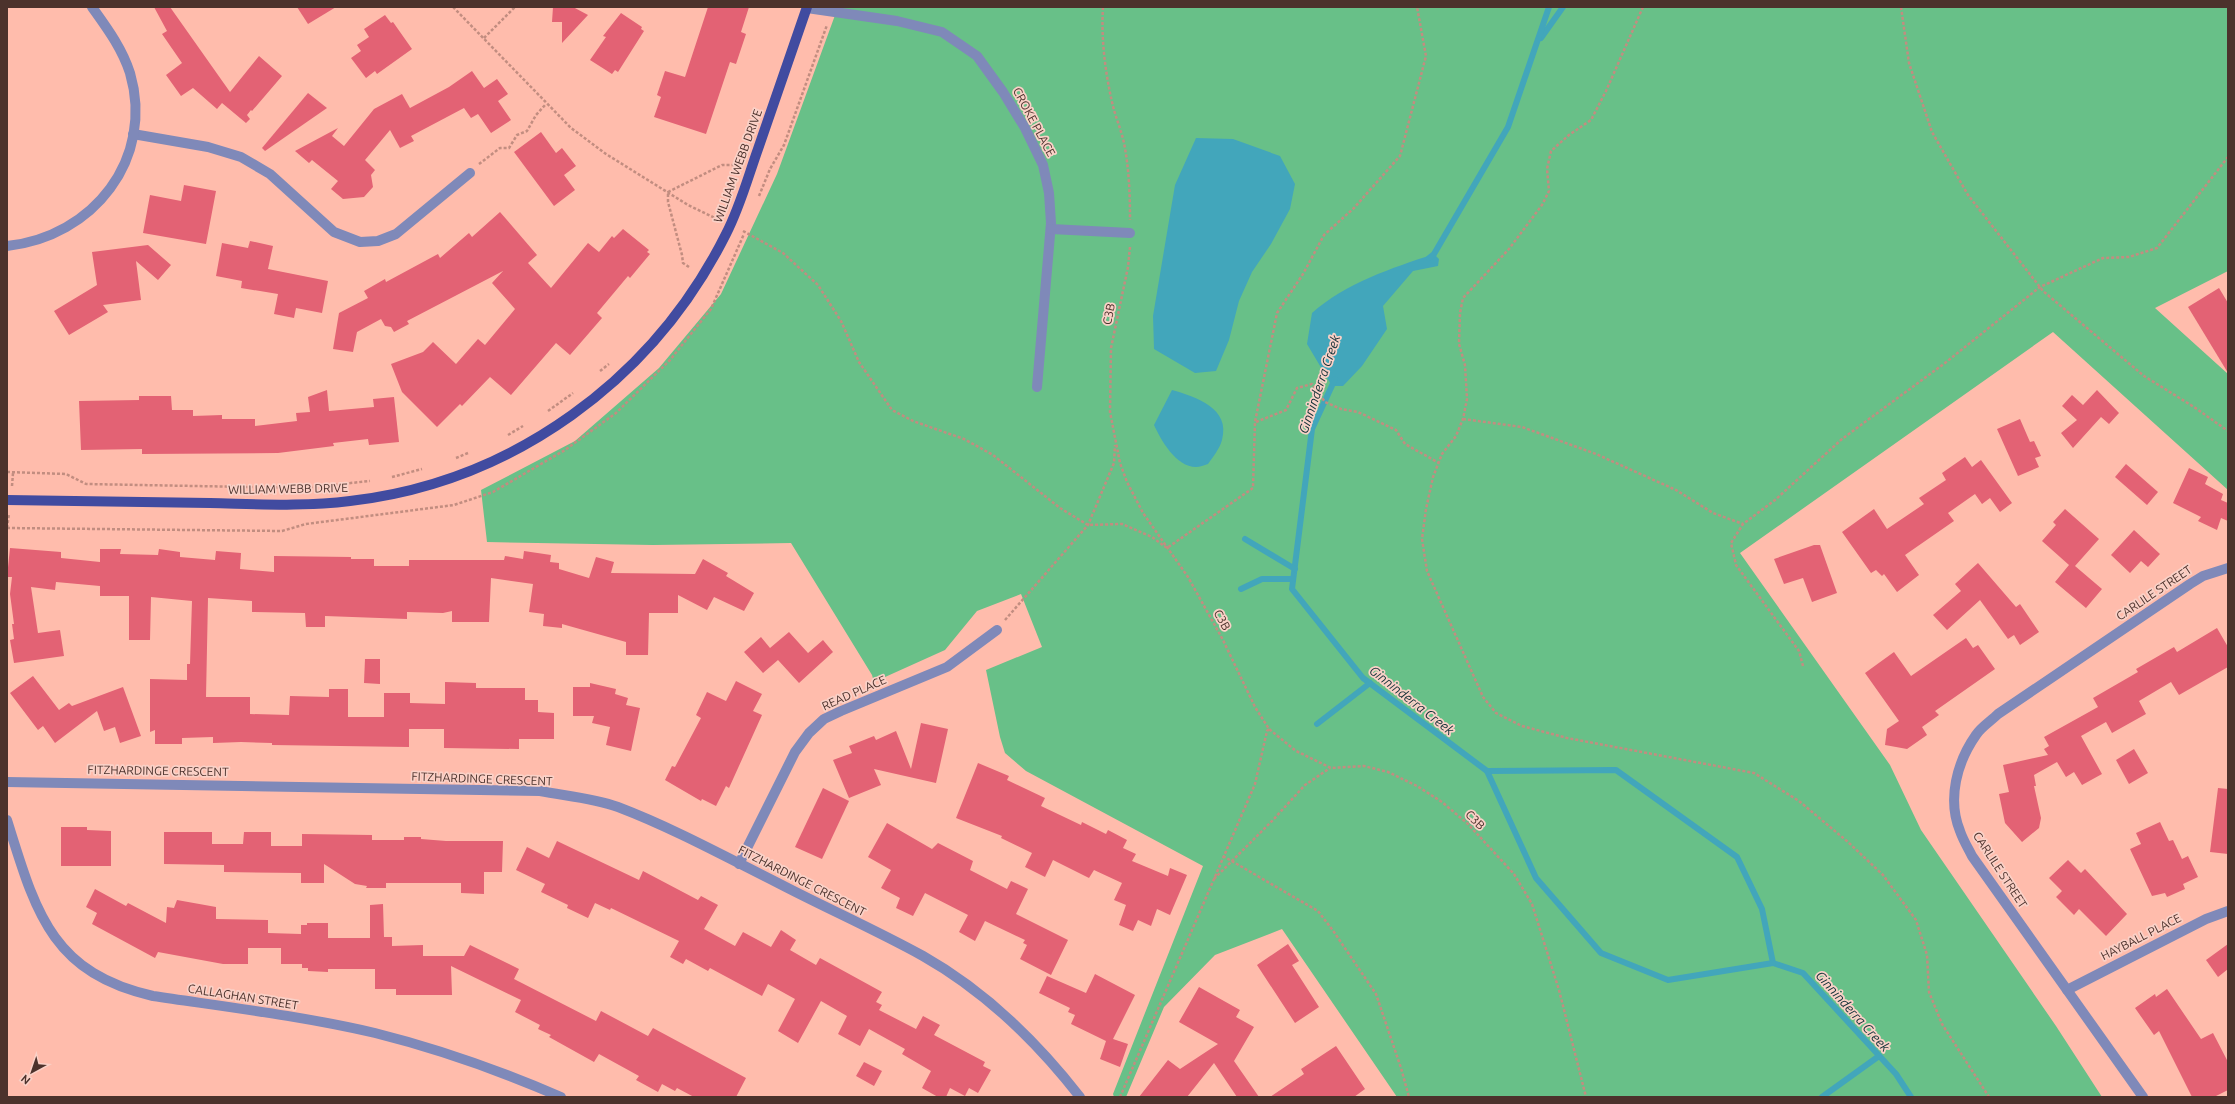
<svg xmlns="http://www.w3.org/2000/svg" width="2235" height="1104" viewBox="0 0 2235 1104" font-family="Ubuntu,sans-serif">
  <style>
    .green { fill: #68c088 }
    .water { fill: #42a6bb }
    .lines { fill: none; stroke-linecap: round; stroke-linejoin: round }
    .stream { stroke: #42a6bb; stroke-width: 6 }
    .building { fill: #e36274 }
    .path { stroke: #c28d80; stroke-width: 2.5; stroke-dasharray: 3 2; stroke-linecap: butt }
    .minor { stroke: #7f89b9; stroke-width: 10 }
    .major { stroke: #414ba0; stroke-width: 10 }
    .labels { text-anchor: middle; stroke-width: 3.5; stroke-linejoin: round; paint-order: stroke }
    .street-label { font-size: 12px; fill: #4c322c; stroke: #fad1c7 }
    .water-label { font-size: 13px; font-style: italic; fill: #102f36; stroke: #fad1c7 }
  </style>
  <rect width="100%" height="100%" fill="#ffbcac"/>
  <!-- green -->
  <path class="green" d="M838,7H2228V271L2155,308L2228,374V490L2053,332L1740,553L1890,765L1921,830L2056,1026L2102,1097H1397L1282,929L1215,955L1164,1007L1126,1097H1114L1113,1094L1203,866L1026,771L1005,753L1000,737L986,670L1042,647L1021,594L977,611L945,650L874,682L872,675L791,543L653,545L487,542L481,490L575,441L659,368L721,294L777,174Z"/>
  <!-- water -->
  <g class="water">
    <path d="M1196,138L1233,139L1280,156L1295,184L1290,209L1271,244L1252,272L1239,301L1229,340L1216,371L1195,373L1154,349L1153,316L1175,185Z"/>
    <path d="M1434,254L1439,259L1438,266L1413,271L1383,306L1387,329L1362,366L1343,386H1332L1307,344L1312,313C1346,283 1392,268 1434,254Z"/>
    <path d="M1172,390C1196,397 1231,408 1222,440C1220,448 1213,457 1208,464C1204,465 1200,467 1196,467C1176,467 1161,440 1154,425Z"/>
  </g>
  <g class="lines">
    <!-- stream -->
    <g class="stream">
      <path d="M1541,38L1563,7"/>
      <path d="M1429,258L1434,254L1508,127L1549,7"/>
      <path d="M1335,379L1312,429L1292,589L1363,678L1487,771L1616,770L1737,857L1762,909L1773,963L1803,973L1896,1074L1911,1097"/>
      <path d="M1245,539L1295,569"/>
      <path d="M1241,589L1262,579H1293"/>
      <path d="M1317,724L1370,683"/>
      <path d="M1487,771L1536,878L1601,953L1668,980L1773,963"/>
      <path d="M1822,1097L1879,1056"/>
    </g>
  </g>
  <!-- building -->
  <g class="building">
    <path d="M154,7H170L230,92L259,56L282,76L252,111L251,110L247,115L250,119L246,123L222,103L217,109L193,88L181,96L166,75L182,63L162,34L167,31Z"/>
    <path d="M297,7H336L308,24Z"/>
    <path d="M553,7H573L588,15L562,43V22H552Z"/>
    <path d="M708,7H749L741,32L746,34L736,64L730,62L706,134L654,117L661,97L657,95L665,71L685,77Z"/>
    <path d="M621,13L642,27L641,29L644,31L618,72L615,70L612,74L590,60L606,37L603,36Z"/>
    <path d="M385,15L391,23L393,22L412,49L377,74L375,71L366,78L351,58L361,51L357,45L369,37L364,29Z"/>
    <path d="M472,71L484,88L497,79L508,94L498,101L511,120L491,133L478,114L471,118L464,108L411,136L414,141L400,148L390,130L365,160L375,170L371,175L373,187L364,197L343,199L331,189L338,181L312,160L309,163L295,151L338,128L332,136L344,146L374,109L402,94L410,108L449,87Z"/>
    <path d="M308,93L327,108L265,151L262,148Z"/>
    <path d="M541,132L556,153L562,148L576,166L564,175L575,190L554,206L514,152Z"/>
    <path d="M184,185L216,191L206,244L143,233L150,195L181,201Z"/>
    <path d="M500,212L537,255L528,263L551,288L588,243L599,252L612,236L614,238L623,229L649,250L647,252L650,254L630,278L628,276L597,313L602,318L570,355L556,343L511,395L490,377L462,406L460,404L437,427L402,392L391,364L423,352L433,342L456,364L478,339L485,345L515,309L492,283L503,271L407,321L409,324L394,332L391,327L385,326L381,319L357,332L353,352L333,349L339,313L368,298L364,291L385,279L386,282L438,254L440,258L469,233L472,237Z"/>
    <path d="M250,241L273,246L268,269L328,281L322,313L296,308L294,318L274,314L278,294L241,288L242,281L216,276L222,243L248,248Z"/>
    <path d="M148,245L171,265L158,280L136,261L141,300L103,305L108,312L69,335L54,311L97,285L92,252Z"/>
    <path d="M2219,288L2228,303V373L2188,307Z"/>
    <path d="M327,390L329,411L374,407L373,399L394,397L399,442L369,445L368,439L333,443L334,446L278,453L142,454V449L81,450L79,401L139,400V396H171L172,410H193V416L222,415V419H255V426L297,421L296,413L310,412L308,397Z"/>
    <path d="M2097,390L2119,413L2109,424L2101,417L2073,448L2061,433L2077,420L2062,406L2072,395L2083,405Z"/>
    <path d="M2020,419L2030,442L2034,441L2041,456L2035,458L2039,467L2018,476L1997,429Z"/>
    <path d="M1965,457L1972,467L1981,460L2012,503L2000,512L1990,498L1982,504L1975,494L1948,513L1954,521L1905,555L1919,575L1897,592L1884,574L1882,576L1876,570L1871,573L1842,532L1874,509L1887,529L1924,504L1919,498L1946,480L1942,473Z"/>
    <path d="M2126,464L2158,492L2147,505L2115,477Z"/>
    <path d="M2189,468L2208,477L2205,484L2223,494L2221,500L2228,503V521L2221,518L2217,530L2198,521L2201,517L2173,503Z"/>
    <path d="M2065,509L2099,539L2075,566L2102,589L2086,608L2055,582L2069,565L2042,541L2056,525L2053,522Z"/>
    <path d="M2134,530L2160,554L2148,567L2141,561L2130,573L2111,555Z"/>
    <path d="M1814,545H1820L1837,593L1812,602L1803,578L1784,584L1774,559Z"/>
    <path d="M10,548L61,552V558L100,562V549H121L120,554L158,555L159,549L180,552V557L215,560L216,551L241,553L240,569L274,572V556L351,557V559H374V566H409V560H504L505,556L523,559L524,551L551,555L550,562L559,563V569L589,578L596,557L614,562L611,573L695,574L703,559L728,573L726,576L754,593L744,611L714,597L707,610L678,595V613H649L648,655H626V642L562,624V628L543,626L544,614L529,612L533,584L491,578L489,622H452V611L443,613L407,612V619L325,616V627H306L305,613L252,612V601L208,598L206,697H250V714L289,715L290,696L329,697V689H348V717H384V693H410V703L445,704V682L476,683V688H525V700H538V712L554,713V739H519V749L444,748V729H409V747L272,745V743L241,742L213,743V737L182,738V744H155V730L150,732V679L187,680V664H190L192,601L151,597L150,640H129V596H100V586L56,582L55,590L31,587L38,633L60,630L64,656L14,663L10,640L14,639L12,624H14L10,594L12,577H7Z"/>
    <path d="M1978,563L2016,607L2020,604L2039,632L2020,645L2014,635L2008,639L1980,600L1947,630L1933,615L1961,591L1955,584Z"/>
    <path d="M2217,628L2228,647V667L2179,695L2171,682L2139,701L2146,714L2112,733L2106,722L2081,736L2102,774L2082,785L2074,772L2066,777L2057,762L2034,775L2036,786H2034L2041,818L2039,828L2022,842L2005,823L1999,794L2009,792L2003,765L2048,755L2044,749L2049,746L2044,737L2098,707L2093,698L2138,672L2136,669L2174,647L2177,652Z"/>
    <path d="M789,632L808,653L823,640L833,652L799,683L778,660L763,673L744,652L761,637L770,648Z"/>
    <path d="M1966,638L1973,648L1978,645L1995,669L1935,711L1939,715L1922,727L1927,735L1907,749L1885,745L1887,729L1899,721L1865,673L1894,652L1911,676Z"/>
    <path d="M365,659H380V684L364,683Z"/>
    <path d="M33,676L59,710L69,703L72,706L123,687L141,736L120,743L115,727L104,731L97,711L55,743L43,726L38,730L10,693Z"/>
    <path d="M736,681L762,694L753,711L762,715L729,788L726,786L716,806L702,799L701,801L665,780L672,766L675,767L701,718L696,715L707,692L726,701Z"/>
    <path d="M590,683L616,689L615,694L628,698L626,705L640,708L631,751L606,745L610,727L592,723L594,716H573V687H590Z"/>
    <path d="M921,723L948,729L936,783L874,769L881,785L849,798L833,760L852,753L849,746L874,736L876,740L896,731L911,769Z"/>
    <path d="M2134,749L2148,773L2129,784L2116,760Z"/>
    <path d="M978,763L1009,776L1007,780L1045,798L1041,806L1081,825L1082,822L1106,834L1108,830L1127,840L1123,848L1136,854L1132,861L1168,876L1170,868L1187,875L1170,915L1157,909L1151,926L1138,920L1133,931L1119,925L1126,905L1114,900L1122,883L1094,870L1089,878L1053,860L1045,877L1025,867L1032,853L1001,838L1002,836L956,818Z"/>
    <path d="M823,788L849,801L822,859L795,847Z"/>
    <path d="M2218,788L2228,789V854L2210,852Z"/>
    <path d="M2160,822L2169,841L2173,840L2182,859L2188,856L2198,877L2183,884L2185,889L2167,897L2165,893L2152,896L2130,849L2141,844L2136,833Z"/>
    <path d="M887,823L932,849L938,843L973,861L970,870L1007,889L1011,881L1028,889L1016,914L1068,940L1051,975L1020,959L1027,945L1023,943L1025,940L985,921L975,941L959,932L968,915L925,893L913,916L896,908L900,898L881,888L891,870L868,857Z"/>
    <path d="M61,827H87V830L111,831V866H61Z"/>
    <path d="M164,832H212V844H243L244,832H271V846H302V834L372,835V840H404V837H421V839L446,841H503L502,872H484V894L461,893V883H386V888H366L367,886L355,884L324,864V883H301V873L224,872V865L164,864Z"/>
    <path d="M557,841L639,880L643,871L698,900L701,896L718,905L704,929L735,946L743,932L771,947L781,930L796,940L790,950L816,965L820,958L882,992L876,1002L882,1005L879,1010L916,1029L923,1016L940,1025L934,1035L985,1062L983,1066L991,1070L978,1093L969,1088L965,1096L950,1088L946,1097H938L922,1088L931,1071L902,1054L905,1049L869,1029L860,1046L838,1034L847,1016L821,1001L798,1043L778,1031L795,999L768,984L762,996L710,968L708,971L686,959L683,964L670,957L679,941L611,908L610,910L595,903L588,918L567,908L568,905L541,892L545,884L516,870L527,847L549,858Z"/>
    <path d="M2068,860L2081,873L2085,869L2127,914L2106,936L2079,909L2074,915L2056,897L2062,891L2049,878Z"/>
    <path d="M95,889L126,906L128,903L166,923L167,907L174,908L177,900L216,907V919L268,920V933L301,934V925H307V923H328V938H370V905L383,904L384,937H392V946L423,945V956H464L470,945L519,969L514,979L596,1021L601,1011L648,1036L653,1028L746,1078L736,1097H694L677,1088L675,1091L662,1084L658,1092L636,1080L639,1076L599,1054L594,1062L549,1037L551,1035L538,1029L540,1025L515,1012L521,1000L451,966L452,995H396V989H375V969H328V972L308,971V968H302V964H281V948H248V964H223L158,952L155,958L92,924L97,913L86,907Z"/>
    <path d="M1288,944L1299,961L1292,965L1319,1007L1295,1023L1257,965Z"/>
    <path d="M2228,944V969L2218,977L2206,960Z"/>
    <path d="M1095,974L1135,995L1113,1039L1128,1044L1120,1067L1100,1059L1106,1041L1071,1024L1075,1015L1068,1012L1070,1008L1039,993L1047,976L1086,993Z"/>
    <path d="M1199,987L1240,1010L1236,1017L1254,1027L1234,1061L1259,1097H1237L1214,1063L1187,1097H1139L1168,1060L1180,1069L1218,1044L1179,1022Z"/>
    <path d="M2167,989L2201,1039L2213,1033L2228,1062V1090L2214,1097H2192L2159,1031L2154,1035L2135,1008L2155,994L2156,997Z"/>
    <path d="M1336,1046L1365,1089L1354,1097H1270L1304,1074L1301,1069Z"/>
    <path d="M864,1062L882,1071L874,1086L856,1076Z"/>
  </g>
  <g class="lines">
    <!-- path -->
    <g class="path">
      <path d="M453,7L571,128L606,154L688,205L717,219"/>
      <path d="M1103,7C1101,38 1105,71 1112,102C1115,116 1121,129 1124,143C1129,168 1130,194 1130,220"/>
      <path d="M1643,7L1606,91L1591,120L1569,135L1551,151L1547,169L1549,191L1542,205L1509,249L1463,298L1460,313L1459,344L1465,365L1467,399L1463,419L1456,436L1442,454L1433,477L1426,509L1422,539L1427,571L1483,697L1496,713L1522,726L1567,738L1754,773L1799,801L1848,842L1883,875L1916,920L1927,955L1929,992L1942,1024L1989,1097"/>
      <path d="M1901,7L1909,63L1932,132L1968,195L2043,291L2144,376L2194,407L2228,431"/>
      <path d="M2227,7H2228"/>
      <path d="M484,38L515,7"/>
      <path d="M479,164L500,148H509L517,135L527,131L536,115L546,104"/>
      <path d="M759,196L770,169L784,145L827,25"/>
      <path d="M743,231L783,253L818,285L841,321L859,362L892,410L913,421L964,439L993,455L1060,508L1088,525L1122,524L1152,537L1167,548L1253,488L1255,422L1277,313L1303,274L1324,235L1354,208L1400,156L1426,56L1417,7"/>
      <path d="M1130,247L1128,267L1111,348L1110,412L1120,463L1127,482L1143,513L1188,577L1223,640L1255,707L1269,729L1296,751L1331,768L1364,766L1388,772L1417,786L1442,802L1468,824L1514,874L1532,904L1559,990L1586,1097"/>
      <path d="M689,267L683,263L682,255L668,202V192L722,165H736"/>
      <path d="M600,371L609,364"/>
      <path d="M548,411L573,393"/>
      <path d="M1463,419L1522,427L1596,454L1676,490L1713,513L1743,524"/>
      <path d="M1256,422L1286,410L1297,388L1312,384L1325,402L1341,409L1358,412L1396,430L1405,444L1439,463"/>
      <path d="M508,435L523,426"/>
      <path d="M456,458L468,453"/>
      <path d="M7,472L66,474L86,484L303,488L370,481"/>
      <path d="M392,477L422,469"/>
      <path d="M12,486L13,473"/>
      <path d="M7,528L282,531L306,524L454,505L493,492L565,450L616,413L670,360L711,309L744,234"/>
      <path d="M7,528L9,514"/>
      <path d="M1005,620L1088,525L1114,463L1115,445"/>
      <path d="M1803,666L1799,651L1736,565L1731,543L1743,524L1775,500L1842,439L1945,363L2040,287L2103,258L2129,257L2157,248L2228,157"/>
      <path d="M1223,856L1318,911L1334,932L1376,994L1401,1068L1409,1097"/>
      <path d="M1214,879L1273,820L1305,785L1330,768"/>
      <path d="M1120,1097L1255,784L1267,731L1269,729"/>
    </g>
    <!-- minor -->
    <g class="minor">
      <path d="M807,8L897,21L942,32L977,56L1003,92L1025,128L1043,165L1049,193L1051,223L1037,387"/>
      <path d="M133,134L208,147L241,157L270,174L334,232L360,242L378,241L396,234L470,173"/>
      <path d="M1051,229L1130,233"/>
      <path d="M7,246C93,237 155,159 130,73C122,48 107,28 92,7"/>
      <path d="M7,782L540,791C566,796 593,798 618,807C673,828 726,857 778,883C826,908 876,930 923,956C985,991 1037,1042 1080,1097"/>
      <path d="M7,820C35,909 50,973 153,996C227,1007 302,1016 375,1033C439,1049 501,1071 561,1097"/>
      <path d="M739,864L795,752L809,733L824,719L841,711L947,667L997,630"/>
      <path d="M2067,990L2206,919L2228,911"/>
      <path d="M2143,1097L1972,856C1968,848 1963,840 1960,831C1947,799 1957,762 1976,735C1981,727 1991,721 1998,714L2190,584L2203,576L2228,568"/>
    </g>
    <!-- major -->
    <path class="major" d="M7,500C75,501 143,502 210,503C257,504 304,507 350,501C513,482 653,380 726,234C740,207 748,177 758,149C775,101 791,54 807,7"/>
  </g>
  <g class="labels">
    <!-- street labels -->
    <g class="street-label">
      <text transform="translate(1034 122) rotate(62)" y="4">CROKE PLACE</text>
      <text transform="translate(738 166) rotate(-70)" y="4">WILLIAM WEBB DRIVE</text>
      <text transform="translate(1109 314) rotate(-78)" y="4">C3B</text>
      <text transform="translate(288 489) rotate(-1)" y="4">WILLIAM WEBB DRIVE</text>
      <text transform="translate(2154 593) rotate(-34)" y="4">CARLILE STREET</text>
      <text transform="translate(1222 620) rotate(61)" y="4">C3B</text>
      <text transform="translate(854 693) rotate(-24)" y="4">READ PLACE</text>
      <text transform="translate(158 771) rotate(1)" y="4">FITZHARDINGE CRESCENT</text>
      <text transform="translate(482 779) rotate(2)" y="4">FITZHARDINGE CRESCENT</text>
      <text transform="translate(1475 820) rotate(44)" y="4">C3B</text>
      <text transform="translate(2000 870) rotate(57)" y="4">CARLILE STREET</text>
      <text transform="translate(802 881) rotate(27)" y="4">FITZHARDINGE CRESCENT</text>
      <text transform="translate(2141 937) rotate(-27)" y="4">HAYBALL PLACE</text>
      <text transform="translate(243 997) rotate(9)" y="4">CALLAGHAN STREET</text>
    </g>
    <!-- water labels -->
    <g class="water-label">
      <text transform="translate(1319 384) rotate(-71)" y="5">Ginninderra Creek</text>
      <text transform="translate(1412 700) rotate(38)" y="5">Ginninderra Creek</text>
      <text transform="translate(1853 1011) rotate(48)" y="5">Ginninderra Creek</text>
    </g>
  </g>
  <!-- border -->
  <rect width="2235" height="1104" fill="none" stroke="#4c322c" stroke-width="16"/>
  <!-- north arrow -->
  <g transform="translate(32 1072) rotate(220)" stroke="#fad1c7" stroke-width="3" paint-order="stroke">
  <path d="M0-3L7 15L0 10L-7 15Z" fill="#4c322c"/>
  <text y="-6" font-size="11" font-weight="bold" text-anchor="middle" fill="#4c322c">N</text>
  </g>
</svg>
